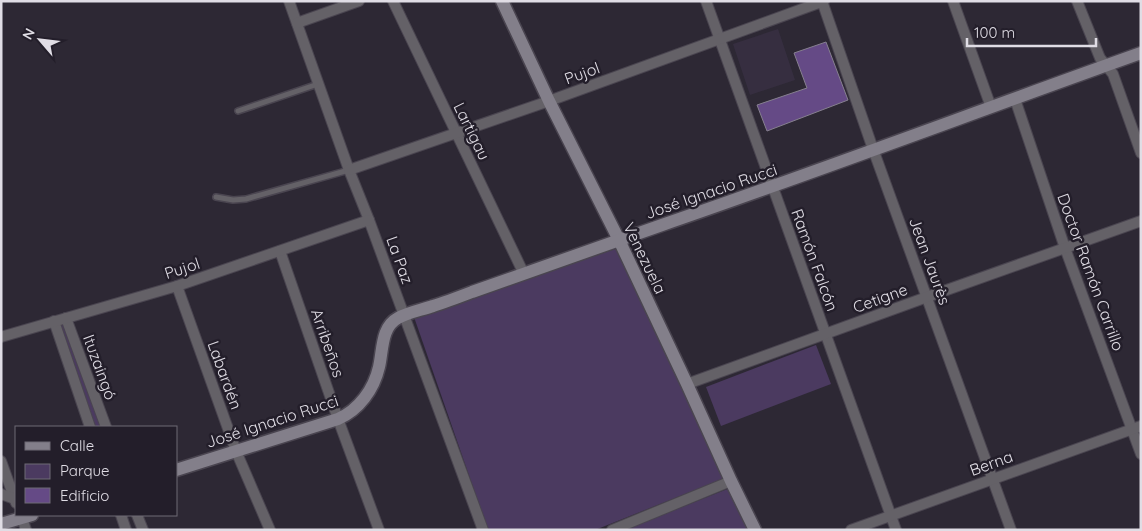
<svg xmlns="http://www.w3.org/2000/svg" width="1142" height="531" viewBox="0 0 1142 531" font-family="Quicksand,sans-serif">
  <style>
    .built { fill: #362e40 }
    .green { fill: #4b3a60 }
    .building { fill: #654a86; stroke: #86808f }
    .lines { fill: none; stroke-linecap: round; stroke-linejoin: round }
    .lane-casing { stroke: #4a4550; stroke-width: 8 }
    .street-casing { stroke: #4a4550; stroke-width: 12 }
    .secondary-casing { stroke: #4a4550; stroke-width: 15 }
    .lane { stroke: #646167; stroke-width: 5 }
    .street { stroke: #646167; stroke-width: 10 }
    .secondary { stroke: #837f8a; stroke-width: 12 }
    .labels { text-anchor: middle; stroke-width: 5; stroke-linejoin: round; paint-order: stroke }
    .street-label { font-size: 16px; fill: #e0dde5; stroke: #231e2a }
  </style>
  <rect width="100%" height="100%" fill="#2d2834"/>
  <!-- built -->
  <path class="built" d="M778,29L795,80L750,95L733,44Z"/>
  <!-- green -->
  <g class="green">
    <path d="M618,248L725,478L595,530H488L414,317Z"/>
    <path d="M64,322L102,427H94L58,325Z"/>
    <path d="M816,345L831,384L721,426L706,387Z"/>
    <path d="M730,488L749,530H624Z"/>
  </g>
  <!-- building -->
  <path class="building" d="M826,42L848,100L767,131L757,105L807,88L794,53Z"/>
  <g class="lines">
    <!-- lane casing -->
    <g class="lane-casing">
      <g id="lane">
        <path d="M238,111L318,84"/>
        <path d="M216,197L233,200L246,199L349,170"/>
      </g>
    </g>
    <!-- street casing -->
    <g class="street-casing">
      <g id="street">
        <path d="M289,1L349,170L369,220L483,530"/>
        <path d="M393,1L524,274"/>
        <path d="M706,1L896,530"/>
        <path d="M822,1L873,149L1011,530"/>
        <path d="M953,1L991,107"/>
        <path d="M1077,1L1100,58L1113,74L1141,153"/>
        <path d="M297,23L359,1"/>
        <path d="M1015,99L1065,248L1141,454"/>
        <path d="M349,170L549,101L824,1"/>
        <path d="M280,251L338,419L379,530"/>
        <path d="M177,286L236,451L270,530"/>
        <path d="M66,318L106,427"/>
        <path d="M54,321L90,427"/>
        <path d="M1,337L177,286L369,220"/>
        <path d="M687,384L927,297L1141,221"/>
        <path d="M1,461L16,503"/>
        <path d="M1,494L15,499"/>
        <path d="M21,515L26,530"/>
        <path d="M121,515L126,530"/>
        <path d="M137,515L143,530"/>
        <path d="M612,530L731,481"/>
        <path d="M851,530L1141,426"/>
      </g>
    </g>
    <!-- secondary casing -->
    <g class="secondary-casing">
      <g id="secondary">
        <path d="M502,1L549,101L619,240L687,384L731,481L755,530"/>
        <path d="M176,470L338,419C359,410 374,389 379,367C383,350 381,327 398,318C409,312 422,310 433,306C446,302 459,297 472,292C535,270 598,247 662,225C822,170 981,110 1141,53"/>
        <path d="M1,524L32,515"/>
      </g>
    </g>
    <!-- lane -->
    <use href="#lane" class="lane"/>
    <!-- street -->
    <use href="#street" class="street"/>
    <!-- secondary -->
    <use href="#secondary" class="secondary"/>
  </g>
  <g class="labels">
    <!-- street labels -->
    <g class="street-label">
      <text transform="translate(582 73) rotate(-20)" y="6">Pujol</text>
      <text transform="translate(472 131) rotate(64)" y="6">Lartigau</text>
      <text transform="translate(711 191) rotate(-19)" y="6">José Ignacio Rucci</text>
      <text transform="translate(645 258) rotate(64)" y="6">Venezuela</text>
      <text transform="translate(400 260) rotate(70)" y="6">La Paz</text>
      <text transform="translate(815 260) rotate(70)" y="6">Ramón Falcón</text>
      <text transform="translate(930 261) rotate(70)" y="6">Jean Jaurès</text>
      <text transform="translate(182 268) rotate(-18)" y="6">Pujol</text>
      <text transform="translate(1091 272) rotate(70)" y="6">Doctor Ramón Carrillo</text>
      <text transform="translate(880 298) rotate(-20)" y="6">Cetigne</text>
      <text transform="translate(328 343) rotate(71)" y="6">Arribeños</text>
      <text transform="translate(100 367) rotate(70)" y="6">Ituzaingó</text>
      <text transform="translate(225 375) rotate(70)" y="6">Labardén</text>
      <text transform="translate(272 421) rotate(-18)" y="6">José Ignacio Rucci</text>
      <text transform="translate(991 463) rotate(-20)" y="6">Berna</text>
    </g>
  </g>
  <!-- border -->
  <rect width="1142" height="531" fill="none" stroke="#e0dde5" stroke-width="5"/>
  <!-- legend -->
  <rect x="15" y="426" width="162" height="90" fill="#231e2a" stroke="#6f6a75"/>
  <rect x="25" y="442" width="25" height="8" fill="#837f8a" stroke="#6f6a75"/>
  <text x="60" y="451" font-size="15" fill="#e0dde5">Calle</text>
  <rect x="25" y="464" width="25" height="15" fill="#4b3a60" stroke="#6f6a75"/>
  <text x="60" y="476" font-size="15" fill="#e0dde5">Parque</text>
  <rect x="25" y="488" width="25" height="15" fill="#654a86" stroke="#6f6a75"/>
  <text x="60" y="501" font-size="15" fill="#e0dde5">Edificio</text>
  <!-- north arrow -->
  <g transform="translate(40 40) rotate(298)" stroke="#231e2a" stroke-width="4" paint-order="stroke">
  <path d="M0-4L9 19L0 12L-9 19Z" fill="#e0dde5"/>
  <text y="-8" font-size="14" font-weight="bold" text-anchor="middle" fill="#e0dde5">N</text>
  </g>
  <!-- scale -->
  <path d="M967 38v8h129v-8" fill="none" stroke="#e0dde5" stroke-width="2.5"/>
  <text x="974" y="38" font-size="15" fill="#e0dde5" stroke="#231e2a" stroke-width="4" paint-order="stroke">100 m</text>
</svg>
